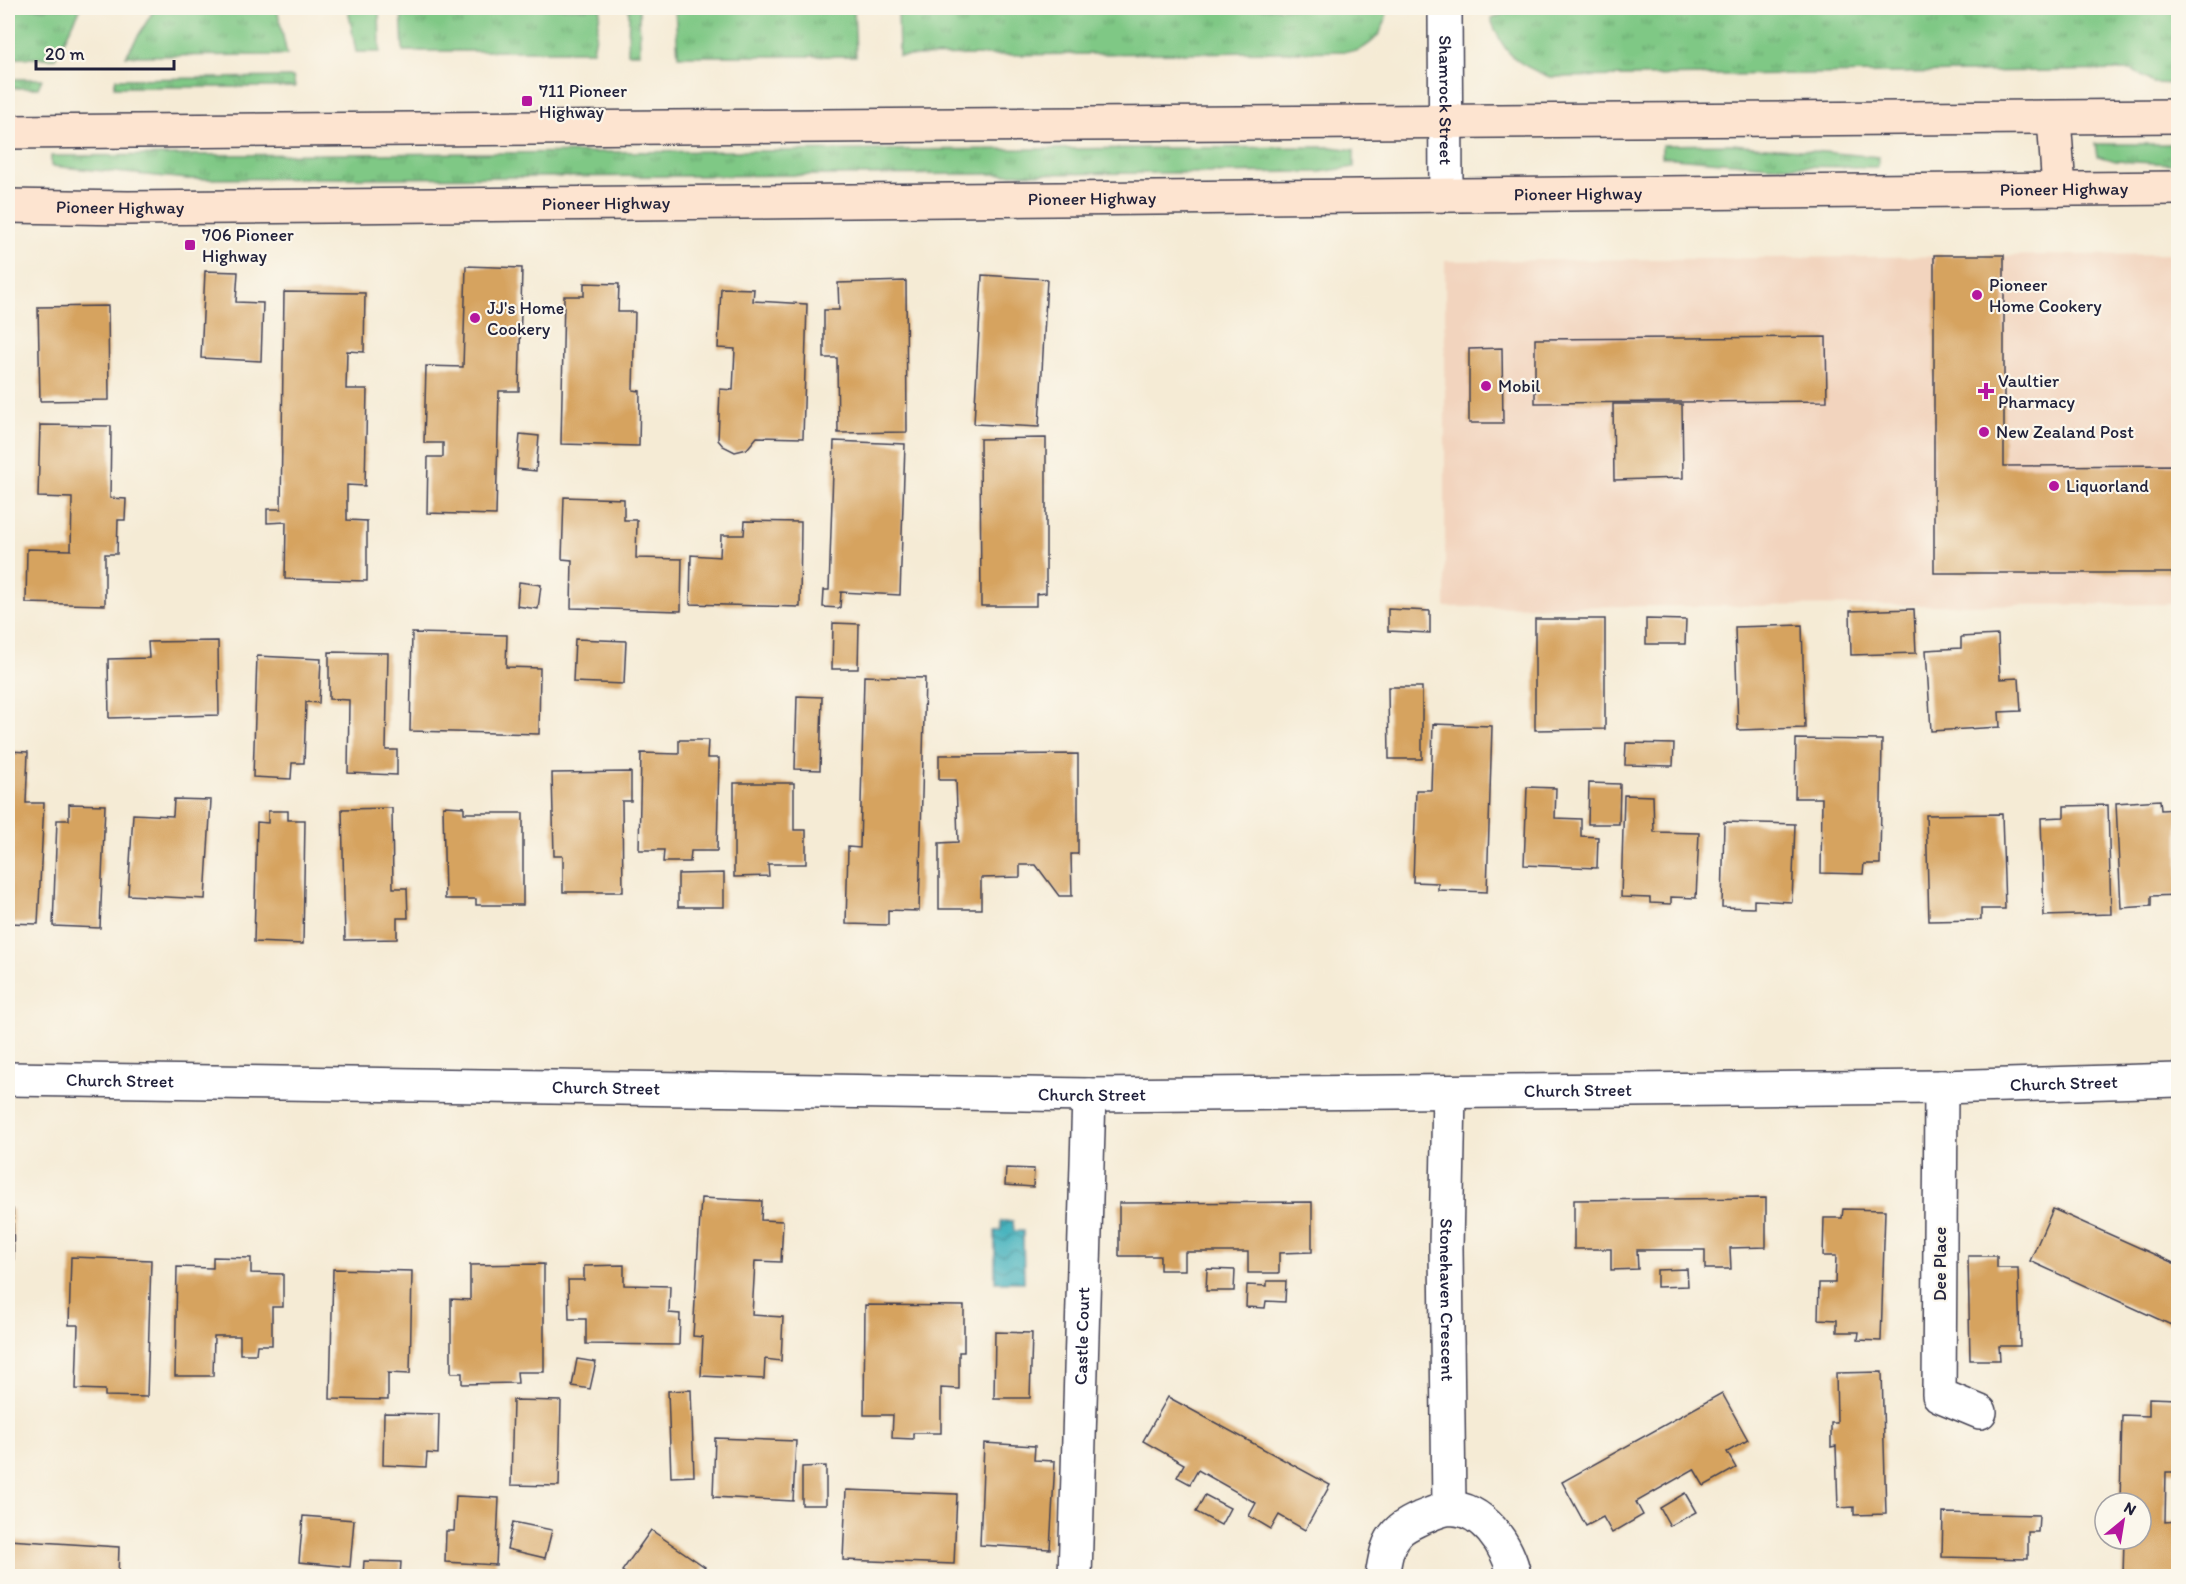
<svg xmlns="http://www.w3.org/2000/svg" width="2186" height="1584" viewBox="0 0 2186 1584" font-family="Itim,sans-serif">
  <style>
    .built { fill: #f2d4be }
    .grass { fill: url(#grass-tufts); stroke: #507560; stroke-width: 1.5 }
    .water { fill: url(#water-waves); stroke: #32697c; stroke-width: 1.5 }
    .building { fill: #d6a35e }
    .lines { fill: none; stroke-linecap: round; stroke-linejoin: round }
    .street-casing { stroke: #424052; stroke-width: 36 }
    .secondary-casing { stroke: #424052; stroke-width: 36 }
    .street { stroke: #fff; stroke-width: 33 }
    .secondary { stroke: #fde4d0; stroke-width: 33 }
    .poi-dot { fill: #b5179e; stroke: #fbf7ec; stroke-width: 2 }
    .labels { text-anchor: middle; stroke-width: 4.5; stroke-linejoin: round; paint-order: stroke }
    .poi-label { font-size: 18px; fill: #22223b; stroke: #fbf7ec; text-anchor: start }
    .street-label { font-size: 18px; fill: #22223b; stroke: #fbf7ec }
  </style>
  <defs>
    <pattern id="grass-tufts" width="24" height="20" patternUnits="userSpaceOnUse" patternTransform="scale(1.5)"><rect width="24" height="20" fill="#7fc885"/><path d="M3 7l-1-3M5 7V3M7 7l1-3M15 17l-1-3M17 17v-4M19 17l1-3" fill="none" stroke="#68a26e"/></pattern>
    <pattern id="water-waves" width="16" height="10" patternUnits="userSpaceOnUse" patternTransform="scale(1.5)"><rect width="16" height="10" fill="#41b0bc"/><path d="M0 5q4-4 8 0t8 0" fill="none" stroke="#368f9a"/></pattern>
  </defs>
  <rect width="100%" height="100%" fill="#fbf7ec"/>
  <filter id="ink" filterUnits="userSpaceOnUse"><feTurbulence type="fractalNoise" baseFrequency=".0167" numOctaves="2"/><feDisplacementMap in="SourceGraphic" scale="12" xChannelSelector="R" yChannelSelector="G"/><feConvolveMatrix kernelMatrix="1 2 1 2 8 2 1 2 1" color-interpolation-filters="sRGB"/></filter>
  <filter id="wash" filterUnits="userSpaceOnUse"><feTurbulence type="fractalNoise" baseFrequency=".008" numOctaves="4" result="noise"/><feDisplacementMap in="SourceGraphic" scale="24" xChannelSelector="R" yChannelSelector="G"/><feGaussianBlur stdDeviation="1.35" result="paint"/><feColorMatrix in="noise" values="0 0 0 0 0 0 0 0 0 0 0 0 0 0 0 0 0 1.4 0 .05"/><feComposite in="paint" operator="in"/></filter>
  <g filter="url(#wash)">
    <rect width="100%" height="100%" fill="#f5ebd5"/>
    <!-- built -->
    <path class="built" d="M2178,254V604L1445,607V261Z"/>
    <!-- grass -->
    <g class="grass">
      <path d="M8,8H81L55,58H8Z"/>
      <path d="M155,8H277L287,55L126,56Z"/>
      <path d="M348,8H379L380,52H356Z"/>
      <path d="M401,8H601L593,51H403Z"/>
      <path d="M629,8H639L640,53H628Z"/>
      <path d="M675,8H854L856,56H678Z"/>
      <path d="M898,8H1387C1387,28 1375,43 1357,51L899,56Z"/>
      <path d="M1519,8H2178V84L2153,83L2132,70L1550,77C1516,64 1503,54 1491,19Z"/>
      <path d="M293,77L295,87H114L116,79Z"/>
      <path d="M8,79H42L38,88H8Z"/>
      <path d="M1732,144L1879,157L1878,167L1770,166L1662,157V145Z"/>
      <path d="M2095,144H2172L2174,164L2116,161L2097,156Z"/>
      <path d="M1332,147L1354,150V167L1320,172L188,179L51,166V156Z"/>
    </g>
    <!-- water -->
    <path class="water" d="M1001,1221H1013L1014,1231H1023L1024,1282H995V1231L1001,1230Z"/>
    <g id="blocks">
      <!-- building -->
      <g class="building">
        <path d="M1934,255H2004V466L2178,465V573H1934Z"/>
        <path d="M466,266L522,268L519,391H499L496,515L427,513L428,457H443V443H424L426,366L463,367Z"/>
        <path d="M205,271L238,272L236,302L263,303L261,361L201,358Z"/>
        <path d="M982,275L1047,279L1039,427L974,424Z"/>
        <path d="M906,281L907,432L838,433L837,358H824V310H839L838,283Z"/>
        <path d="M584,283L619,284L618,312H635L633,390L640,391L639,446L561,444L564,296H584Z"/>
        <path d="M721,288L754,289L753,301L807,304L803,438L757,437L747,449L735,452L723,446L718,440L720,389L733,390L735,349L718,348Z"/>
        <path d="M284,292L365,293L364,352L347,351L346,389H367L365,486L347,485V520L367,521V581L285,579L286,522L267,523V509H281Z"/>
        <path d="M108,306L109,400L40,401L38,307Z"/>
        <path d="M1826,337L1827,401L1535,403V339Z"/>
        <path d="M1502,348L1503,423H1469V349Z"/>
        <path d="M1613,404H1682L1683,478L1614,480Z"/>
        <path d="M40,425L111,426L110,498L126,499L125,520H118L117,554H105V605L26,603L27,549L71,550L72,498L38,497Z"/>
        <path d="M520,434L539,436L536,471L517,469Z"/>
        <path d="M1046,438V593L1036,594V606H981L980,439Z"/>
        <path d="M834,441L905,444L900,595L841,592L840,608L823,607L824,590H829Z"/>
        <path d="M564,497L624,499V520H637L636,558L682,559L681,611L571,608L572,560L562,559Z"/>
        <path d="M745,521L801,522L800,607L690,604L691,555L720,557L721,535H744Z"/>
        <path d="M519,582L541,585L538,609L517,606Z"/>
        <path d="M1388,609L1430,611V633L1388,631Z"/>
        <path d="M1914,609L1916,653L1851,655L1850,611Z"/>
        <path d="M1535,619H1605V729L1535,730Z"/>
        <path d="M1646,619L1686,620L1685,644H1646Z"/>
        <path d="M833,623L859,624L858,669H832Z"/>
        <path d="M1802,625L1805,728L1738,730L1735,627Z"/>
        <path d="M412,633L507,635L506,667L540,668L539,734L410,731Z"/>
        <path d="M1998,635L2000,679L2019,678L2021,711L1999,712L2000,727L1931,731L1926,650L1961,648V637Z"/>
        <path d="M575,639L626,641L624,684L573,682Z"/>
        <path d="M218,641L219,715L109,718L108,659L149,658L148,642Z"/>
        <path d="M329,652L388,653L386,750H397V775L348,773L349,700L329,699Z"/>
        <path d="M257,656L321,659L319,703L306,702L304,763H292L291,779L253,777Z"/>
        <path d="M864,676L925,678L919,911L888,910V925L846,924L848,847L860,848Z"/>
        <path d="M1388,687H1422V759H1389Z"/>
        <path d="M797,696L822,697L820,770L795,769Z"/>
        <path d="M1433,724L1492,726L1487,892L1438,890V883L1413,882L1416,790H1431Z"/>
        <path d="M1796,739L1882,740L1880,864H1864L1863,874L1821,873L1822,798H1795Z"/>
        <path d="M679,740H708L707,758H719L717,851H691L690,862H663L664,850H639L641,753L679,754Z"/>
        <path d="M1626,743L1674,744L1673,766L1625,765Z"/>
        <path d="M8,751L28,752L26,803H44L38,924L8,923Z"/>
        <path d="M1078,754V854H1071L1072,896H1059L1036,865H1020V877L981,878V909H939V843L958,842L956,780H939V755Z"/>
        <path d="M631,772V801H622L623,892H563V856H554L552,773Z"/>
        <path d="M734,783H794V830H806V864H768L769,876L734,877Z"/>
        <path d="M1589,783L1620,784L1619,824H1588Z"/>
        <path d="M1527,787L1556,788L1555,818L1581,819V836L1598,837L1597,868L1524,865Z"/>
        <path d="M1624,795L1653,796L1654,832L1699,833L1696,898L1671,897V904L1650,903V898L1621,897Z"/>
        <path d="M174,799L211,800L205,899L128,895L133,814L173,816Z"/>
        <path d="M2160,800L2161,810L2178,809V895L2151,896V906L2121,908L2116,803Z"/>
        <path d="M69,804L105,805L100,928L53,926L57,820H69Z"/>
        <path d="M2108,805L2111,914L2044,916L2041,818L2064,817V806Z"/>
        <path d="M443,806L464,807V813H523V905H476V899H445Z"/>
        <path d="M392,808L393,888H407L408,918H397V939L345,940L342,809Z"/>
        <path d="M268,811H288V820H305L303,944L254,942L257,822L268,823Z"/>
        <path d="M2002,814L2005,909H1981V920L1929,921L1926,815Z"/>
        <path d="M1724,822L1795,824L1792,902L1754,900V908L1722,907Z"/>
        <path d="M724,873V907H678V874Z"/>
        <path d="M1006,1168L1034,1169L1033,1187L1005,1185Z"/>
        <path d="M701,1198L762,1201L761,1220L783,1221L781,1262L755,1261L752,1315L783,1317L781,1361L765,1359L764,1379L701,1376L703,1337L693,1336Z"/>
        <path d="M1766,1198V1247L1730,1248L1731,1269H1705V1250H1637L1638,1269L1611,1270V1249H1574V1200Z"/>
        <path d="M1312,1202V1252L1279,1253V1273H1248V1252H1185V1270H1160V1256H1119V1203Z"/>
        <path d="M8,1209H13L14,1277L8,1278Z"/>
        <path d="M1843,1209L1885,1210L1881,1341L1858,1340L1859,1332H1837V1320L1818,1319L1819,1283H1835L1836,1256H1823L1824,1218H1842Z"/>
        <path d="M2053,1209L2178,1265V1328L2030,1261Z"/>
        <path d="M1968,1256H1997V1268H2018L2020,1346H1999L2000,1360H1970Z"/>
        <path d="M71,1257L151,1260L147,1397L105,1396V1390L76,1389L78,1325H69Z"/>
        <path d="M213,1257L251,1258V1273L283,1274V1307H272V1345H257L256,1354H240V1336H214L213,1376H175L177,1267L213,1268Z"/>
        <path d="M544,1264V1372H517L518,1383L462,1384V1373H451V1299L470,1300V1265Z"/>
        <path d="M624,1265V1285L670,1286L669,1313L680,1314L679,1345L586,1344V1319H569L568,1280H584V1266Z"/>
        <path d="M333,1269L412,1271L410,1374L388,1373V1400L330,1399Z"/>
        <path d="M1207,1269L1235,1270L1234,1291H1206Z"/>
        <path d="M1687,1269L1688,1286L1657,1287V1270Z"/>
        <path d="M1267,1281H1286L1285,1302L1266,1301L1265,1308L1246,1307L1247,1285L1267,1286Z"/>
        <path d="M865,1305L964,1306V1352H959V1389L941,1388V1433H913V1439L892,1438L893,1415H864Z"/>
        <path d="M995,1332L1032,1333L1030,1398H994Z"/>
        <path d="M577,1359L596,1362L590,1389L572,1386Z"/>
        <path d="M1882,1372L1886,1514L1854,1515V1507L1838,1508L1836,1446L1831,1447V1423H1837L1836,1373Z"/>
        <path d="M691,1390L694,1476L671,1477L668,1391Z"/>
        <path d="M1722,1393L1748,1440L1727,1452L1736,1468L1704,1486L1694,1469L1636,1502L1643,1515L1612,1533L1603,1517L1586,1526L1562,1482Z"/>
        <path d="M1168,1397L1330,1485L1305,1530L1279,1515L1271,1529L1249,1516L1256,1503L1198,1470L1190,1484L1177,1477L1184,1464L1143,1441Z"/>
        <path d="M2149,1398L2178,1399V1472H2166L2165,1522L2178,1521V1576H2123L2124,1539H2141V1503H2120L2122,1415L2149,1416Z"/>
        <path d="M513,1400L561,1401L559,1486L511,1485Z"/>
        <path d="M384,1413L439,1414L438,1454L427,1453L426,1467L383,1465Z"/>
        <path d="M715,1438L796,1441L793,1501L713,1497Z"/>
        <path d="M984,1443L1035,1446L1034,1460L1055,1461L1050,1549L980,1545Z"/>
        <path d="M826,1466V1505H802V1467Z"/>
        <path d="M846,1490L957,1494L954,1564L843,1560Z"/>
        <path d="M1685,1493L1696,1512L1670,1526L1660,1508Z"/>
        <path d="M1205,1495L1230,1508L1221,1525L1196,1512Z"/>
        <path d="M456,1496L499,1498L496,1565L445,1562L446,1531H454Z"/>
        <path d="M1943,1513L2039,1515L2038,1532H2028V1559L1942,1557Z"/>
        <path d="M303,1516L354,1520L350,1567L299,1562Z"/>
        <path d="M513,1522L552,1530L545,1558L507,1549Z"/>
        <path d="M651,1530L705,1567L699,1576H629L622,1571Z"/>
        <path d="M8,1540L119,1547L118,1576H8Z"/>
        <path d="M364,1561L401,1562L400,1576H363Z"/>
      </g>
    </g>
  </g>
  <g filter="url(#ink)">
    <use href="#blocks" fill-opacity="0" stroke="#424052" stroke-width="1.5"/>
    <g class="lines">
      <!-- street casing -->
      <g class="street-casing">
        <g id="street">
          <path id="s1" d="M1445,8L1446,193"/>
          <path id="s2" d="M8,1079L1089,1095L1941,1087L2178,1080"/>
          <path d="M1941,1087L1939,1395L1980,1412"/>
          <path id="s3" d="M1449,1092L1446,1248L1449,1508"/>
          <path id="s4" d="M1075,1576L1089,1095"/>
          <path d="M1382,1576C1385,1561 1386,1545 1397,1533C1403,1526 1413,1522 1421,1518C1429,1515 1439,1510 1447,1509C1481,1504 1510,1548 1514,1576"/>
        </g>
      </g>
      <!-- secondary casing -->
      <g class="secondary-casing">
        <g id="secondary">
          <path d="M2054,118L2059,189"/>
          <path d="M8,132L2178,116"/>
          <path id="s5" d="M8,206L128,208L2178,188"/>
        </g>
      </g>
      <!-- street -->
      <use href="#street" class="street"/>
      <!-- secondary -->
      <use href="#secondary" class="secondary"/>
    </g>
  </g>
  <!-- markers -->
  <g class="poi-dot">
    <rect x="521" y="95" width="12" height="12" rx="3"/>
    <rect x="184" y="239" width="12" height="12" rx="3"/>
    <circle cx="1977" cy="295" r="6"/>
    <circle cx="475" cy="318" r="6"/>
    <circle cx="1486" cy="386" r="6"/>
    <path d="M1983 382h6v6h6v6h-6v6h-6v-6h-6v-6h6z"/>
    <circle cx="1984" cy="432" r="6"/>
    <circle cx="2054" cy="486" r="6"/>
  </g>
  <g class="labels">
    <!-- poi labels -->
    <g class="poi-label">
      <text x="539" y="97">711 Pioneer<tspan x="539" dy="21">Highway</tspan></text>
      <text x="202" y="241">706 Pioneer<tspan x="202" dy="21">Highway</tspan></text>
      <text x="1989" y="291">Pioneer<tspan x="1989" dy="21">Home Cookery</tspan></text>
      <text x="487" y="314">JJ's Home<tspan x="487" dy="21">Cookery</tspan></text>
      <text x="1998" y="387">Vaultier<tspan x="1998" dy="21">Pharmacy</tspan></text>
      <text x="1498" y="392">Mobil</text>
      <text x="1996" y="438">New Zealand Post</text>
      <text x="2066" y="492">Liquorland</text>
    </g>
    <!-- street labels -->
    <g class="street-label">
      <text dy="6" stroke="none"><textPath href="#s1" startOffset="92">Shamrock Street</textPath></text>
      <text dy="6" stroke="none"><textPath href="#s5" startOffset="2056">Pioneer Highway</textPath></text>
      <text dy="6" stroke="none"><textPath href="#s5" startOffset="1570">Pioneer Highway</textPath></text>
      <text dy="6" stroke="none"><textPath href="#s5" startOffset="1084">Pioneer Highway</textPath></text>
      <text dy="6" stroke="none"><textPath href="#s5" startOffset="598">Pioneer Highway</textPath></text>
      <text dy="6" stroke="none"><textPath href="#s5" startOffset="112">Pioneer Highway</textPath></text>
      <text dy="6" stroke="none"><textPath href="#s2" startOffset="112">Church Street</textPath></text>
      <text dy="6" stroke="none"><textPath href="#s2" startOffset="2056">Church Street</textPath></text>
      <text dy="6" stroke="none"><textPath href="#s2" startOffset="598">Church Street</textPath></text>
      <text dy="6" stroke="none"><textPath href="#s2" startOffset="1570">Church Street</textPath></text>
      <text dy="6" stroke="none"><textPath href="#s2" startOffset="1084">Church Street</textPath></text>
      <text transform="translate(1940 1264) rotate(-90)" y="6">Dee Place</text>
      <text dy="6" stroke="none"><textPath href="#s3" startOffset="208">Stonehaven Crescent</textPath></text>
      <text dy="6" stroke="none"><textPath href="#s4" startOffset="240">Castle Court</textPath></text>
    </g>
  </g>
  <!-- margin -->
  <rect width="2186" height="1584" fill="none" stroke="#fbf7ec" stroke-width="30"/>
  <!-- north arrow -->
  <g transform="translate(2123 1521) rotate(30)"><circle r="28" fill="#fbf7ec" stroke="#a4a2a5" stroke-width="1.5"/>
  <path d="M0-4.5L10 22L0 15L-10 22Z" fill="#b5179e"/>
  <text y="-9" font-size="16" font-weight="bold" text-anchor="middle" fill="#22223b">N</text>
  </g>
  <!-- scale -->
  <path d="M36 60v9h138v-9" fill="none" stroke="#22223b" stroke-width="3"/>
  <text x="45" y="60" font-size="18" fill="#22223b" stroke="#fbf7ec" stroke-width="4.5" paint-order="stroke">20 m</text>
</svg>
